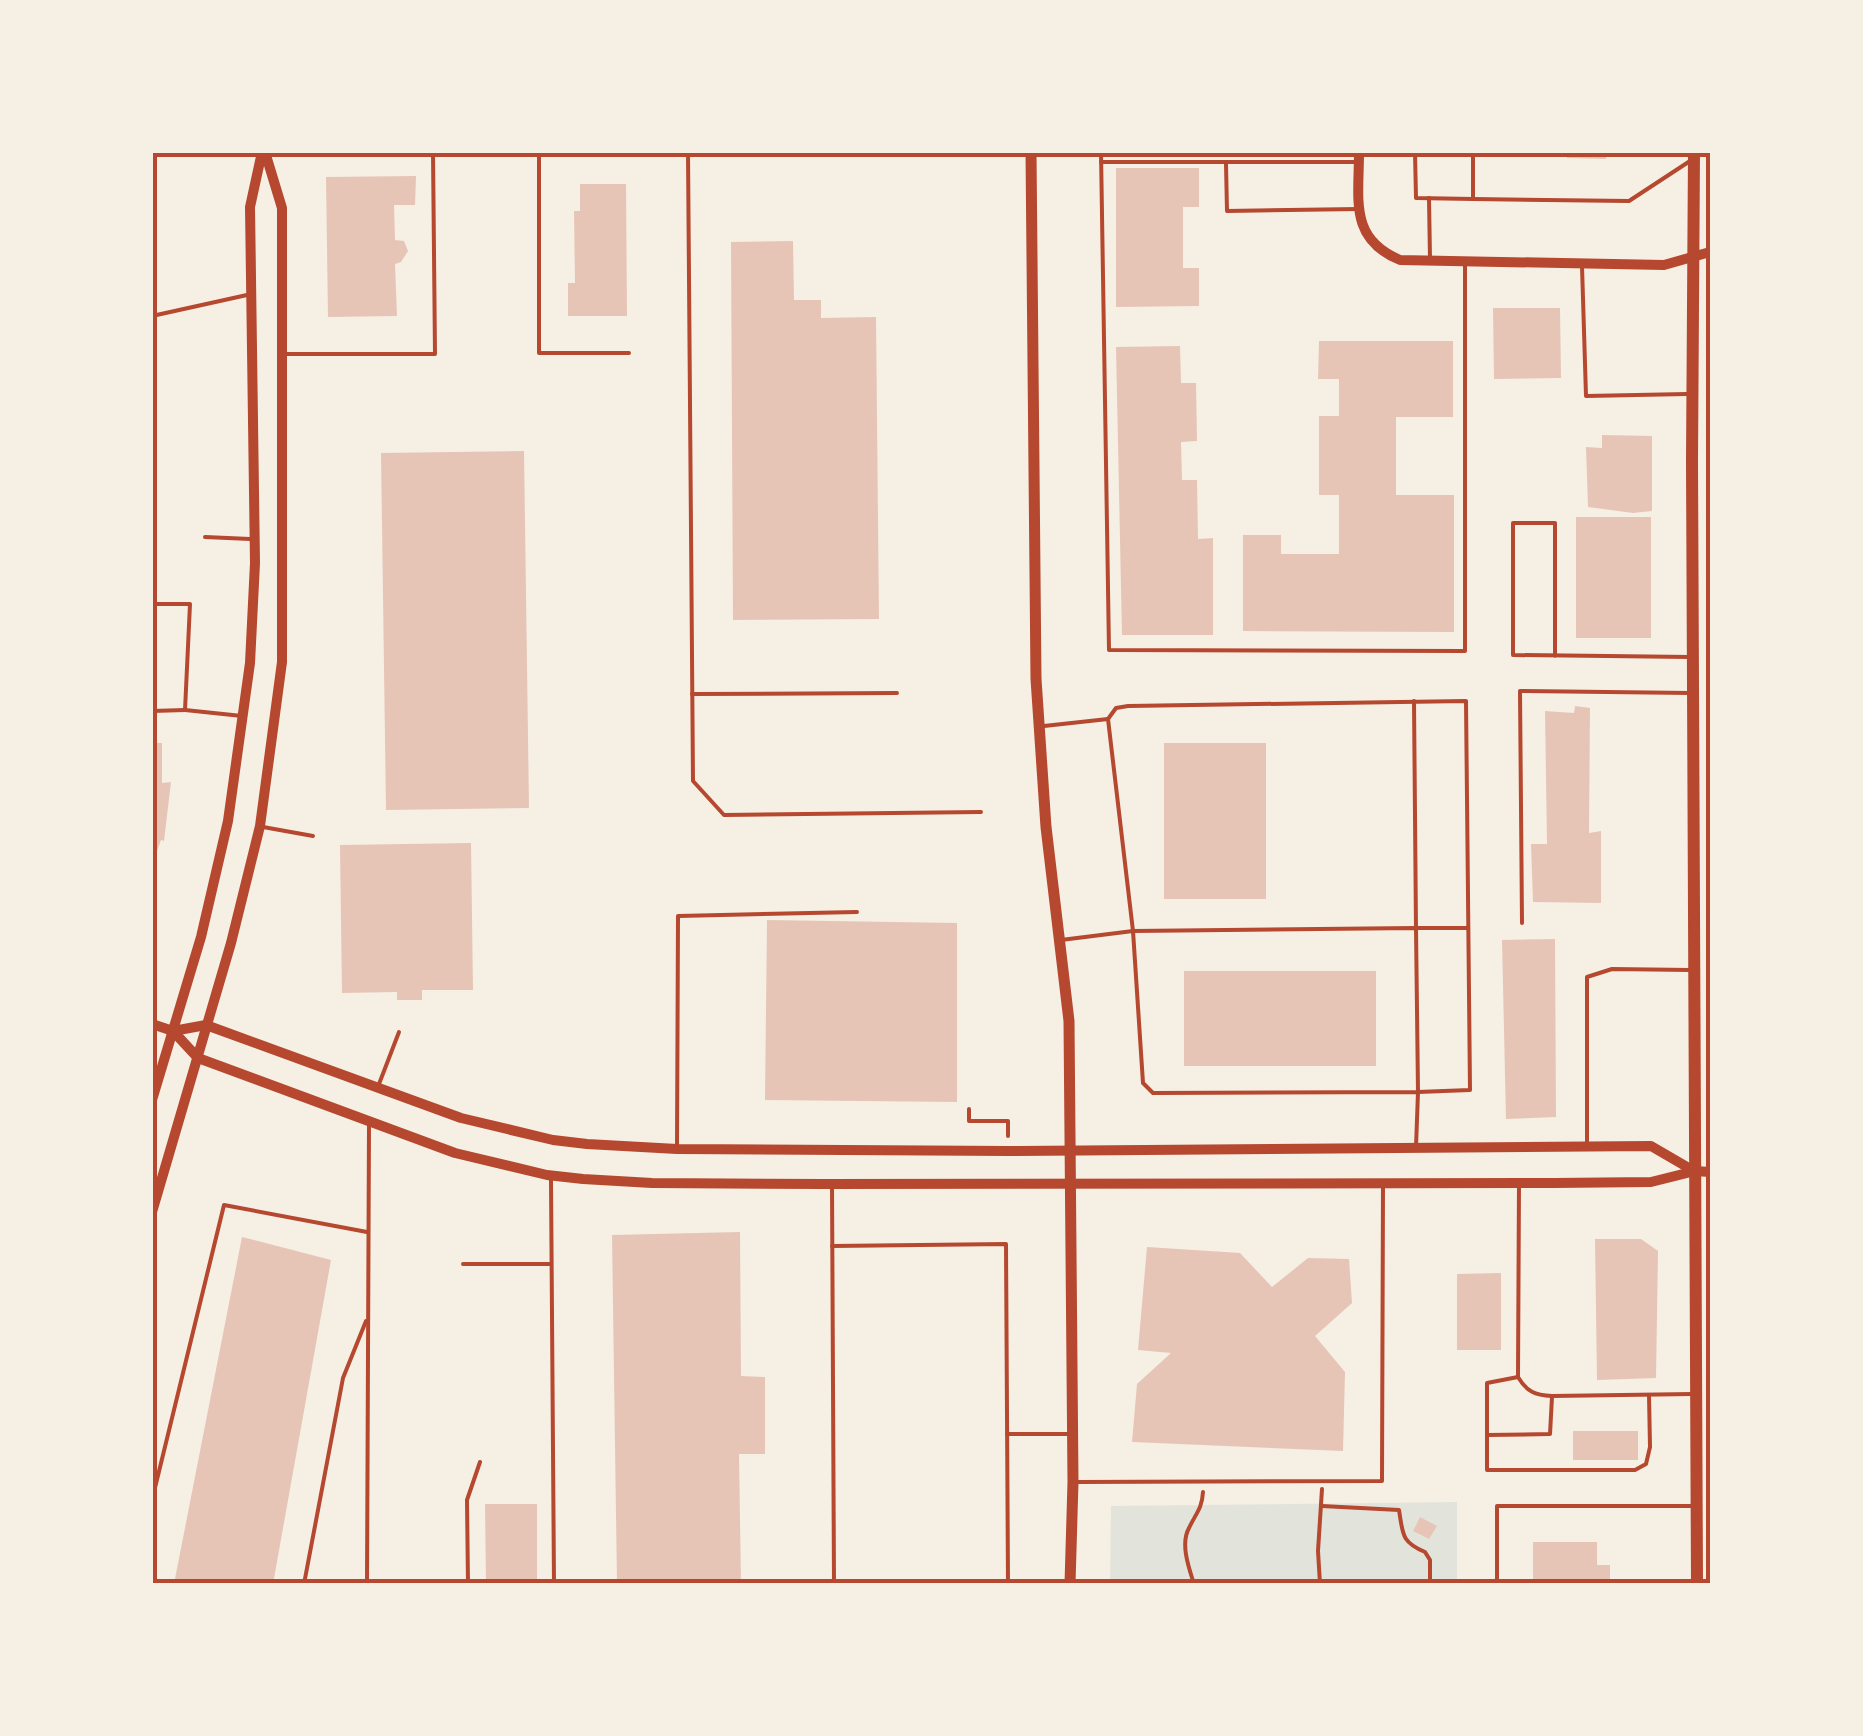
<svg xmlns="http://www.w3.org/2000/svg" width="1863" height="1736" viewBox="0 0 1863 1736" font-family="'Sofia Sans Condensed',sans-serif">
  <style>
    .green { fill: #e2e4dc }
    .building { fill: #e6c5b7 }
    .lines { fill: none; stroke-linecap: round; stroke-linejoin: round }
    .path { stroke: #b5482f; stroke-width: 4 }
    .service { stroke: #b5482f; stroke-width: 4 }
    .tertiary { stroke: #b5482f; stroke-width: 10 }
    .secondary { stroke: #b5482f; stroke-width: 11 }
    .primary { stroke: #b5482f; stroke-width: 12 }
    .neatline { fill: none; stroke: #b5482f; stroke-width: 4 }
  </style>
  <rect width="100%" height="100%" fill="#f6efe4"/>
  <!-- green -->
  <path class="green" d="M1457,1502V1583L1110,1584L1111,1506Z"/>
  <!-- building -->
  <g class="building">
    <path d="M1567,152H1606V159L1567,158Z"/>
    <path d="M1116,168H1199V207H1183V268H1199V306L1116,307Z"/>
    <path d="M416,176L415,205H394L395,240L404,241L408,251L401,262L395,264L397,316L328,317L326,177Z"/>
    <path d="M580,184H626L627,316H568V283H575L574,211H580Z"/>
    <path d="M793,241L794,300H821V318L876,317L879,619L733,620L731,242Z"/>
    <path d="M1493,308H1560L1561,378L1494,379Z"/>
    <path d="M1319,341H1453V417H1396V495H1454V632L1243,631V535H1281V554H1339V495H1319V416H1339V379H1318Z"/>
    <path d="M1180,346L1181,383H1196L1197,441L1181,442L1182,480H1197L1198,539L1213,538V635H1122L1116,347Z"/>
    <path d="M1602,435L1652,436V511L1633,513L1588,507L1586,447L1602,448Z"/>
    <path d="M524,451L529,808L386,810L381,453Z"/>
    <rect x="1576" y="517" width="75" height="121"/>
    <path d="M1575,706L1590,708L1589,833L1601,831V903L1533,902L1531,844H1547L1545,711L1574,713Z"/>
    <path d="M152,743H162V783L171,782L164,841L161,840L153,862Z"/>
    <rect x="1164" y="743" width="102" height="156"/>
    <path d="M471,843L473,990H422V1000H397V992L342,993L340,845Z"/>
    <path d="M767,920L957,923V1102L765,1100Z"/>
    <path d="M1555,939L1556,1117L1506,1119L1502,940Z"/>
    <rect x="1184" y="971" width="192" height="95"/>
    <path d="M740,1232L741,1376L765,1377V1454H739L741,1584H617L612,1235Z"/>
    <path d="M242,1237L331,1260L273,1584H174Z"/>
    <path d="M1595,1239H1641L1658,1251L1656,1378L1597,1380Z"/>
    <path d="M1147,1247L1240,1253L1272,1287L1308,1258L1349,1259L1352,1303L1315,1336L1345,1372L1343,1451L1132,1442L1137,1384L1171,1353L1138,1350Z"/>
    <path d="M1501,1273V1350H1457V1274Z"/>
    <rect x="1573" y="1431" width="65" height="29"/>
    <path d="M485,1504H537V1584H486Z"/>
    <path d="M1420,1517L1437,1526L1429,1539L1413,1531Z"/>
    <path d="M1533,1542H1597V1565H1610V1584H1533Z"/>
  </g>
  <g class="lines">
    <!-- path -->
    <g class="path">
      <path d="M969,1109V1121H1008V1136"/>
      <path d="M1322,1506L1399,1510C1403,1534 1401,1542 1425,1552L1430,1560V1584"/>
      <path d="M1194,1584C1189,1568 1180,1544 1189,1528C1196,1513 1202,1509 1203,1492"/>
      <path d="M1320,1584L1318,1551L1322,1489"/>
    </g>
    <!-- service -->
    <g class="service">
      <path d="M539,152V353H629"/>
      <path d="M688,152L693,781L724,815L981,812"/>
      <path d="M1101,152L1109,650L1465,651V262"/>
      <path d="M1415,152L1416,198L1473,199V152"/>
      <path d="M1101,162H1356"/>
      <path d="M1226,164L1227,211L1359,209"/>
      <path d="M1429,198L1430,259"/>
      <path d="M1473,199L1629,201L1690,161"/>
      <path d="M1582,266L1586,396L1687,394"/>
      <path d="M152,316L247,295"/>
      <path d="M286,354H435L433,152"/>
      <path d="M205,537L250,539"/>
      <path d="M152,604H190L185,710L242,716"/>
      <path d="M1555,656V523H1513V655L1690,657"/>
      <path d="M692,694L897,693"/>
      <path d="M1414,701L1416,928H1468"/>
      <path d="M152,711L185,710"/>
      <path d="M1108,719L1116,708L1128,706L1466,701L1470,1090L1418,1092L1416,928L1133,931L1143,1083L1153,1093L1418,1092L1416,1147"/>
      <path d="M1044,726L1108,719L1133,931L1061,940"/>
      <path d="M263,827L313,836"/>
      <path d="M1522,923L1520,691L1690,693"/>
      <path d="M379,1084L399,1032"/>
      <path d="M1587,1142V977L1612,969L1690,970"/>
      <path d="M677,1145L678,916L857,912"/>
      <path d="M551,1180L554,1584"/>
      <path d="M1519,1183L1518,1377C1527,1392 1535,1395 1552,1396L1692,1394"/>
      <path d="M832,1184L834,1584"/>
      <path d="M832,1246L1006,1244L1008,1584"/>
      <path d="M463,1264H551"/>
      <path d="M1518,1377L1487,1383V1435L1550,1434L1552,1397"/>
      <path d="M1007,1434H1068"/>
      <path d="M1487,1435V1470H1635L1646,1464L1650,1447L1649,1395"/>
      <path d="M1078,1482L1382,1481L1383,1184"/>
      <path d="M152,1500L224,1205L367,1232"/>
      <path d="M304,1584L343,1378L366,1321"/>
      <path d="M367,1584L369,1125"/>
      <path d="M468,1584L467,1500L480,1462"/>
      <path d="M1497,1584V1506H1692"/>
    </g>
    <!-- tertiary -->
    <g class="tertiary">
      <path d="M1359,152C1359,200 1349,239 1400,260L1664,265L1710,252"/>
      <path d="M152,1024L173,1031L198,1058L455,1153L547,1175L583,1179L652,1183L824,1184L1554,1183L1651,1182L1695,1171L1710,1172"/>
      <path d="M173,1031L206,1025L461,1118L553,1140L587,1144L677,1149L1008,1151L1651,1146L1694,1171"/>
      <path d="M152,1100L201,937L228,821L250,663L255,563L250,207L262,152"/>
      <path d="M152,1212L231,943L260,826L282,662V208L265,152"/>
    </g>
    <!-- secondary -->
    <path class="secondary" d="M1031,152L1036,679L1046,827L1069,1021L1073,1482L1070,1584"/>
    <!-- primary -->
    <path class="primary" d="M1694,152L1692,461L1697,1584"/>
  </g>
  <!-- border -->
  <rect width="1863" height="1736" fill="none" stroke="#f6efe4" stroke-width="310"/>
  <rect x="155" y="155" width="1553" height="1426" class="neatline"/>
</svg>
